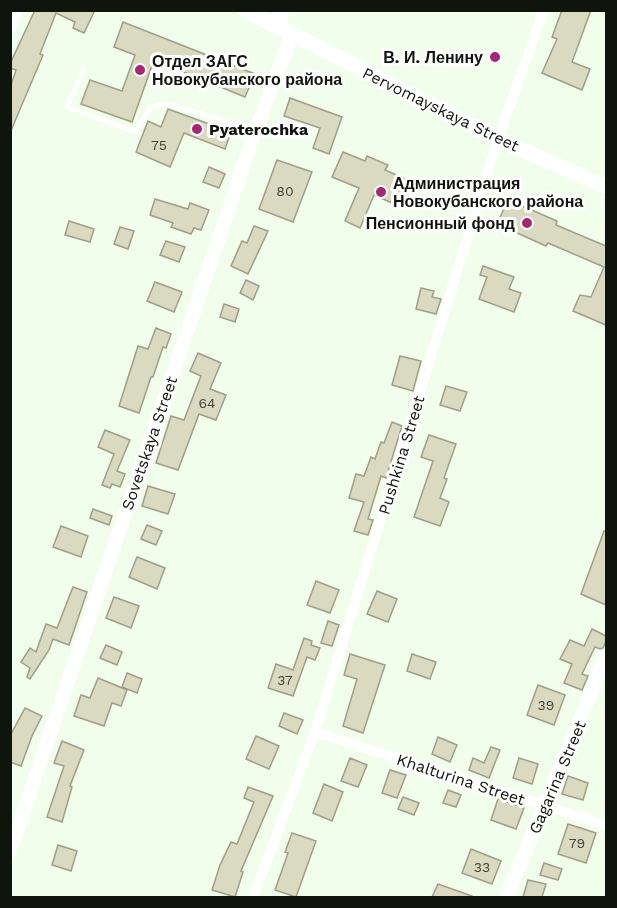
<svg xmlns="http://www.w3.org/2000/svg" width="617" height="908" viewBox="0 0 617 908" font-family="'Work Sans',sans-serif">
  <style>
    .building { fill: #d9dac0; stroke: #9f9f87; stroke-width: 1.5 }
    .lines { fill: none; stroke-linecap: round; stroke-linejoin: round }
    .service { stroke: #fff; stroke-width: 5 }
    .minor { stroke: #fff; stroke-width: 10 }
    .tertiary { stroke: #fff; stroke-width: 14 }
    .secondary { stroke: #fff; stroke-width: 15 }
    .poi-dot { fill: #a72573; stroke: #fff; stroke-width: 2 }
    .labels { text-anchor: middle; stroke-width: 6; stroke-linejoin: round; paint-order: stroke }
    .number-label { font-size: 14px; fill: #42463a }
    .poi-label { font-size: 16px; font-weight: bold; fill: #0f150d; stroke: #fff; text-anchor: start }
    .street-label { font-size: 16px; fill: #0f150d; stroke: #fff }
  </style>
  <rect width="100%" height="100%" fill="#f1feec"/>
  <!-- building -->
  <g class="building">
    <path d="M35,10H95L84,33L73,28L75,22L56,13L40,54L43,55L10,133V88L16,70L10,68V64Z"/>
    <path d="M562,10H591L572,62L590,69L582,90L542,73L557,39L552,37Z"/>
    <path d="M123,22L255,74L245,97L154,60L132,122L81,104L90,80L122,91L135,55L114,47Z"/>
    <path d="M290,98L342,117L329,154L313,148L320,128L284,116Z"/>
    <path d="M168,109L231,132L225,149L184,133L170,167L136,152L148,121L161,127Z"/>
    <path d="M343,152L365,161L367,156L388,165L385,170L410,181L399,206L374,195L360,228L345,221L359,188L332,177Z"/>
    <path d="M277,160L312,172L293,222L259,209Z"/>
    <path d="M209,167L225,174L219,188L203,182Z"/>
    <path d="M155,199L188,209L190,203L209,210L201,230L194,228L191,234L171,227L173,223L150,215Z"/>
    <path d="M508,200L557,221L556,225L606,246V325L573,311L580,295L591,297L604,267L548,243L546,246L497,224Z"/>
    <path d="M69,221L94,229L90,242L65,235Z"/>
    <path d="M254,226L268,231L248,274L231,266L242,241L247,243Z"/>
    <path d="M120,227L134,231L128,249L114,244Z"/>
    <path d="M166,241L185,247L179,262L160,255Z"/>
    <path d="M483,266L514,277L509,289L521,293L514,312L479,299L487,277L480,275Z"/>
    <path d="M246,280L259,286L253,300L240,293Z"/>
    <path d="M155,282L182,292L174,312L147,301Z"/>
    <path d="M421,288L434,291L432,297L441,299L436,314L416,309Z"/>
    <path d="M224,304L239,309L235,322L220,317Z"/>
    <path d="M156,328L171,334L166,348L163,347L153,377H151L139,413L119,406L138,346L148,349Z"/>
    <path d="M198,353L221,363L210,389L226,395L216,420L199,414L178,470L156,463L171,416L184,420L201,376L190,371Z"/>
    <path d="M400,356L421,361L413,391L392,385Z"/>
    <path d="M446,386L467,392L460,411L440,405Z"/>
    <path d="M392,422L402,426L386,478L381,476L368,519L373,520L368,535L354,531L364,502L349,498L356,474L364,476L371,457L375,459L381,442L384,443Z"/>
    <path d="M105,430L130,440L117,471L125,474L120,487L112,484L110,488L102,485L114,454L98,447Z"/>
    <path d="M429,435L456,444L444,478L447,479L440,498L449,502L440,526L414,517L433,461L421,457Z"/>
    <path d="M148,486L175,494L168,514L142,506Z"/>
    <path d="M93,509L112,516L109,525L90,518Z"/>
    <path d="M147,525L162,531L156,545L141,539Z"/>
    <path d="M61,526L88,536L81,557L53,547Z"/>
    <path d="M604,531H606V605L581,594Z"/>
    <path d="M137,557L165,568L157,589L129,577Z"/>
    <path d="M316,581L339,590L330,613L307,605Z"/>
    <path d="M73,587L87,592L69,645L53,639L49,650L30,679L27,677L30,668L21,662L30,648L36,652L46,624L57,628Z"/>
    <path d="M377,591L397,599L388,622L367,614Z"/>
    <path d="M114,597L139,606L131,628L106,618Z"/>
    <path d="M328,621L339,625L332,646L321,643Z"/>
    <path d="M592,629L606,636V641L603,648L600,649L595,647L582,674L588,676L582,690L564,683L572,664L560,659L570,640L584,646Z"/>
    <path d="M304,638L312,641L311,645L320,648L315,660L307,657L293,696L268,688L276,664L293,670Z"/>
    <path d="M106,645L122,652L117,665L100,658Z"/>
    <path d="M350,654L385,665L363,733L343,726L357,679L344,675Z"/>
    <path d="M412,654L436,662L430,679L407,671Z"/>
    <path d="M127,673L142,679L137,693L122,687Z"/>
    <path d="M98,678L127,690L121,706L112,703L104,726L74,716L81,695L90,698Z"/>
    <path d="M538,685L565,695L554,725L527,715Z"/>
    <path d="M25,708L42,716L32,736L21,766L10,762V736Z"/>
    <path d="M284,713L303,720L297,734L279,726Z"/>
    <path d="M256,736L279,746L269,769L246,759Z"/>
    <path d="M438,737L457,745L450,762L432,754Z"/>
    <path d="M62,741L84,750L70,786L72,787L62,822L47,817L64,766L54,763Z"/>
    <path d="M491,747L500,750L489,778L469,770L473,758L484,763Z"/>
    <path d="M350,758L367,765L358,787L341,781Z"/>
    <path d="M519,758L538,764L532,784L513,778Z"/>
    <path d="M390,770L406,775L397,798L382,793Z"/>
    <path d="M568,776L588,783L583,800L562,794Z"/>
    <path d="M324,784L343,792L332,821L313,813Z"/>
    <path d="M248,787L273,796L241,871L243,872L235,897L212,890L220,865L231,842L237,844L254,802L244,798Z"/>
    <path d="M448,790L461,795L456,807L443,803Z"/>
    <path d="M403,797L419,803L414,815L398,809Z"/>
    <path d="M498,799L524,808L516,829L491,820Z"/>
    <path d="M568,824L596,833L586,863L558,854Z"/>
    <path d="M292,833L316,841L296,897L275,890L288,853L285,852Z"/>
    <path d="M58,845L77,851L71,871L52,865Z"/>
    <path d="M471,849L501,861L492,884L462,873Z"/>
    <path d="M544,863L562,869L558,880L540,875Z"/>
    <path d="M528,880L546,884L542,897H523Z"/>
    <path d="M438,884L472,896V897H432Z"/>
  </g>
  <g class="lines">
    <!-- service -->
    <path class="service" d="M84,69L67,107L135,132L151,107L167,104L254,129"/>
    <!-- minor -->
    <g class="minor">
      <path d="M315,732L606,825"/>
      <path d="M253,898L315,732L498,139L544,10"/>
    </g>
    <!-- tertiary -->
    <g class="tertiary">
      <path d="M10,25L15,10"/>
      <path d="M10,852L256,129L292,35"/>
      <path d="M506,898L606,656"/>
    </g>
    <!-- secondary -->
    <g class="secondary">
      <path d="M245,10L498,139L606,187"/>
      <path d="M277,27L283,10"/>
    </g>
  </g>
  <!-- markers -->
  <g class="poi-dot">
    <circle cx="495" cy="57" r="6"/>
    <circle cx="140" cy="70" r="6"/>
    <circle cx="197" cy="129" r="6"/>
    <circle cx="381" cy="192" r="6"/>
    <circle cx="527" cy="223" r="6"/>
  </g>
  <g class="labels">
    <!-- number labels -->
    <g class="number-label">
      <text x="159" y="150">75</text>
      <text x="285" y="196">80</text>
      <text x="207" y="408">64</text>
      <text x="285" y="685">37</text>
      <text x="546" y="710">39</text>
      <text x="577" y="848">79</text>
      <text x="482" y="872">33</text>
    </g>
    <!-- poi labels -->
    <g class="poi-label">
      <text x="483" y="63" text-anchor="end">В. И. Ленину</text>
      <text x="152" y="67">Отдел ЗАГС<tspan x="152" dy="18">Новокубанского района</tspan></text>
      <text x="209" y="135">Pyaterochka</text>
      <text x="393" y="189">Администрация<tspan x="393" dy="18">Новокубанского района</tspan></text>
      <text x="515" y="229" text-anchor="end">Пенсионный фонд</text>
    </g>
    <!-- street labels -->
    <g class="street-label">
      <text transform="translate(441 109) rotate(26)" y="6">Pervomayskaya Street</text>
      <text transform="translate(149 443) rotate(-71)" y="6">Sovetskaya Street</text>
      <text transform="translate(401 455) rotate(-73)" y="6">Pushkina Street</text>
      <text transform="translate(557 777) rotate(-67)" y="6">Gagarina Street</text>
      <text transform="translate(461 779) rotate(18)" y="6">Khalturina Street</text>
    </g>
  </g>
  <!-- border -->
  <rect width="617" height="908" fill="none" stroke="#0f150d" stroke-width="24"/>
</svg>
